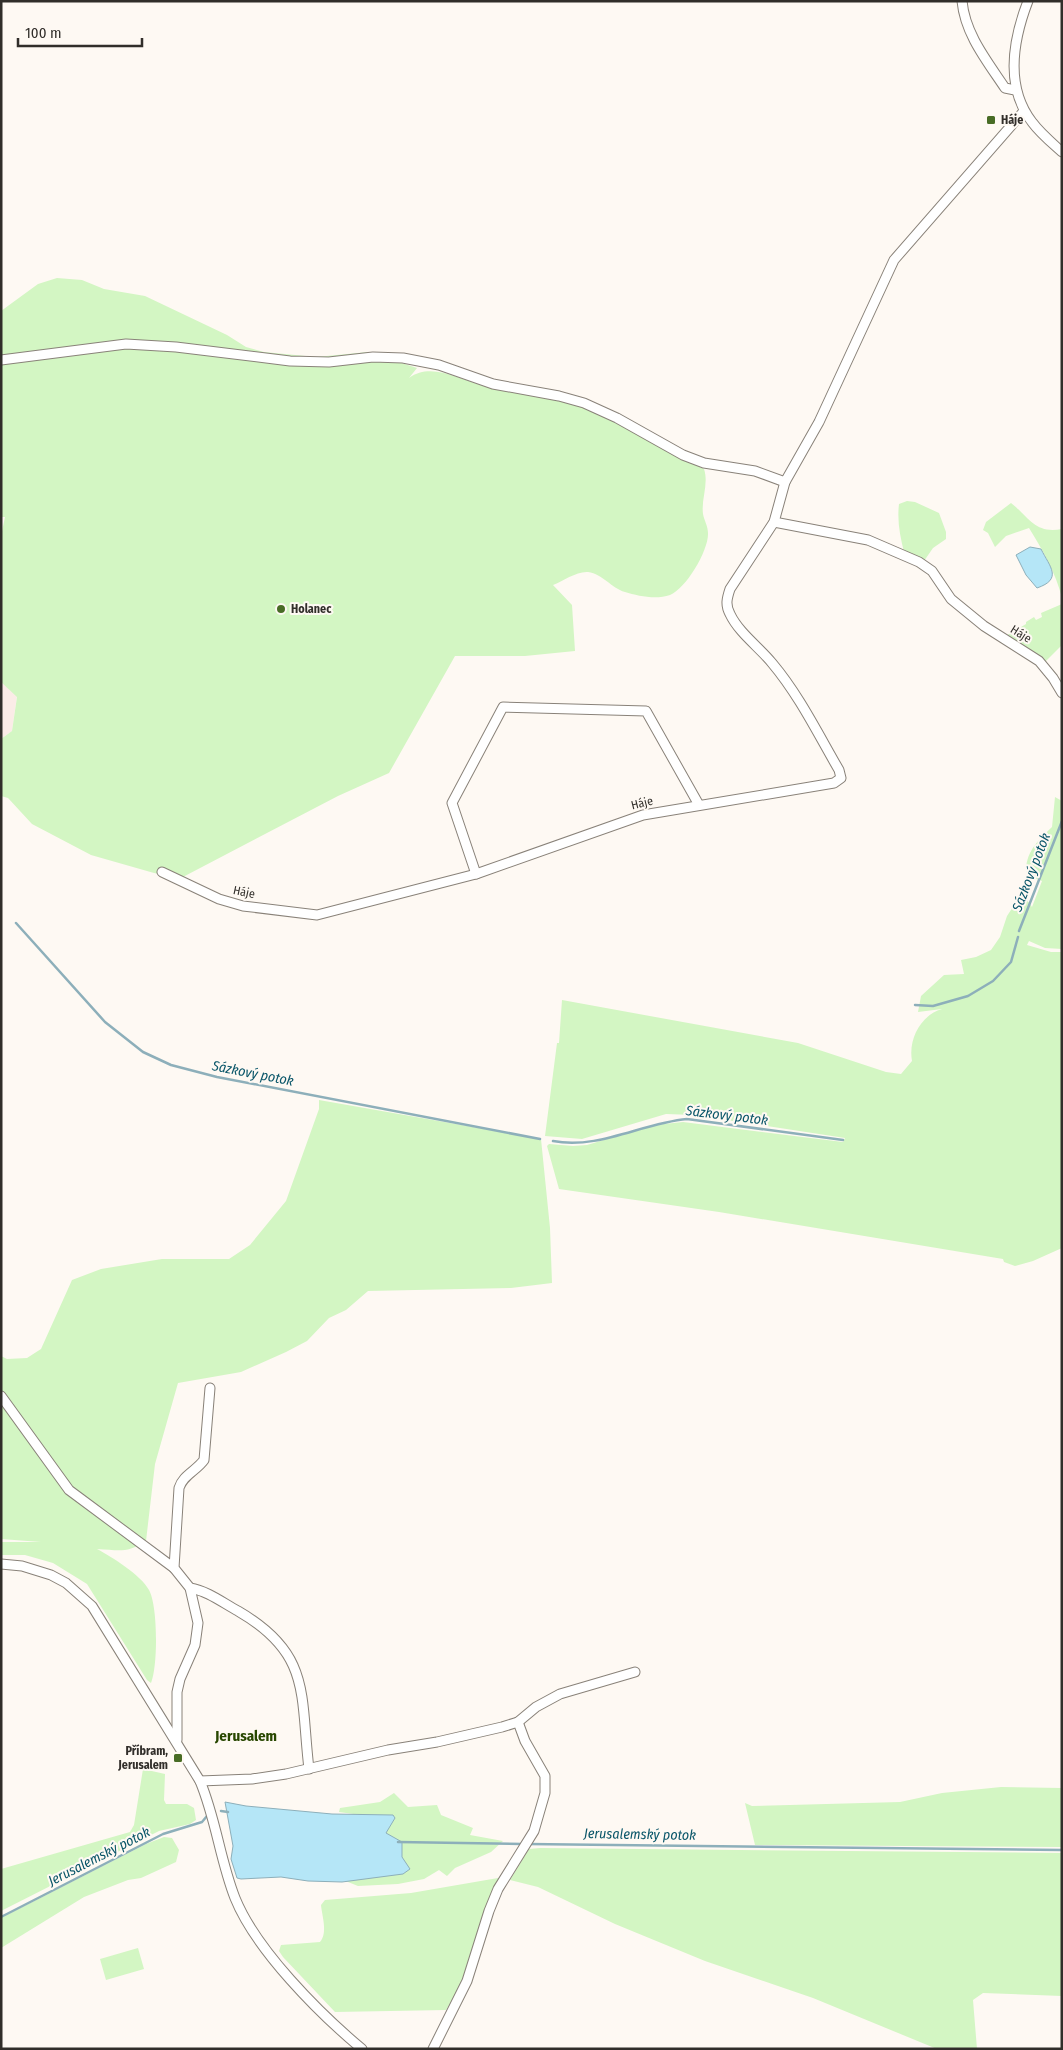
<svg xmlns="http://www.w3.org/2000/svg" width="1063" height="2050" viewBox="0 0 1063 2050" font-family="'Fira Sans Condensed',sans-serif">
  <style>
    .industrial { fill: #fbece7 }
    .green { fill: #d3f6c3 }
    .water { fill: #b5e6f7; stroke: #8dafba }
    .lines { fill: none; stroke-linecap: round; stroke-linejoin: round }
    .stream { stroke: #8dafba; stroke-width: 2.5 }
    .minor-casing { stroke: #898279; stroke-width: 11 }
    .minor { stroke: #fff; stroke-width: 9 }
    .poi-dot { fill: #486c25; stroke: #fef9f3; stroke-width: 2 }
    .labels { text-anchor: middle; stroke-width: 4; stroke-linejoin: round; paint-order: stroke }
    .poi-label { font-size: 12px; font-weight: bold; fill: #312e2a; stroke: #fef9f3; text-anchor: start }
    .street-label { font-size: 12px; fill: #312e2a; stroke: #fef9f3 }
    .water-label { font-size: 14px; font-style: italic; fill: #0a5669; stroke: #fef9f3 }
    .quarter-label { font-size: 15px; font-weight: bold; fill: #284700; stroke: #fef9f3 }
  </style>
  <rect width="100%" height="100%" fill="#fef9f3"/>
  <!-- industrial -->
  <path class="industrial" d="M1,682L17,696L12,731L1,739Z"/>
  <!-- green -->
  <g class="green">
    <path d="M57,278L82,280L104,289L145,296L227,335L246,347L264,352L316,357L368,352L417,368L409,378C431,362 458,379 481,385C513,394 547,395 578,406C622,422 661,450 704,469C709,484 701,499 703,514C704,520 708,526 708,533C709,550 686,589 670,595C656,600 638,596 625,592C611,588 603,574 588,572C577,571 563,581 553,585L572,605L575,651L525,656H455L389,773L338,796L181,878L154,873L91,855L32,824L8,798L1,796V739L12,731L17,697L1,682V536L5,517H1V311L38,284Z"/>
    <path d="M907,501L915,502L939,513L946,532V539L933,548L924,561L904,552C900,536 897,521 899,504Z"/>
    <path d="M1011,503C1030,518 1035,534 1062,529V598C1056,573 1042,549 1029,528L1006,536L995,547L988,533L983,530L986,522Z"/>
    <path d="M1062,604V645L1045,662L1025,647L1004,637L1026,624V622L1034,617L1036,620L1042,617L1041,613Z"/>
    <path d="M1055,797L1062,801V949L1045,948L1029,941L1027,945L1051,952H1062V1248L1033,1261L1015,1266L1004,1262L1003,1259L719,1212L559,1189L547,1146L549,1144L573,1146L587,1145L654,1125L683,1122L843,1142L845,1138L694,1115L666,1114L582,1139L545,1136L557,1043H559L562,1000L798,1043L886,1072L901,1074L912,1061C908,1039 921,1015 942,1009L918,1012L921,996L944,975L964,974L961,960L976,957L991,950L1000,937L1007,916L1022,893L1032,907L1042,881L1027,875C1023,855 1038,840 1052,827Z"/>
    <path d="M319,1100L541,1139L550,1228L552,1283L511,1288L368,1291L346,1310L329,1318L307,1341L286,1352L241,1372L178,1383L155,1464L146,1541C126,1554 119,1550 97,1549C112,1557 141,1575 149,1590C158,1606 158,1666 151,1683L147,1680L87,1584L53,1563L25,1555H1V1542H41L1,1539V1356L7,1359L27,1358L41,1349L72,1280L101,1269L162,1259H229L250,1245L286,1201L319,1109Z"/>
    <path d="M143,1769L165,1774L164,1800L166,1804H187L194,1808L196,1820L190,1824L159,1831L1,1911V1869L130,1832L134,1825Z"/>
    <path d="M1001,1787L1062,1788V1847L755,1845L745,1803L752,1806L900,1802L942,1793Z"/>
    <path d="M394,1793L408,1807L437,1805L441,1815L473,1828L470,1835L503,1841L491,1852L455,1868L447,1876L439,1870L424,1879L398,1884L358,1886L343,1880L375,1817L339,1812L340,1808L380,1802Z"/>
    <path d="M164,1837L172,1838L179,1850L176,1862L141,1878L128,1880L84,1897L1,1948V1918L146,1844Z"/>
    <path d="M540,1848L1062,1853V1996L983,1993L973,2000L977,2049H937L813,1998L705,1961L615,1924L538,1887L510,1880L529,1849Z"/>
    <path d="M498,1878L501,1879L465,1979L446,2010L335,2012L283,1957L279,1951L281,1945L320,1942C328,1933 322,1916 321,1905L325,1900L411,1893Z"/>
    <path d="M138,1948L144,1969L106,1980L100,1959Z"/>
  </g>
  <!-- water -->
  <g class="water">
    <path d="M1030,547L1041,549C1050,567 1063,579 1037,588L1026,575L1016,555Z"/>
    <path d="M225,1802L246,1806L332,1814L393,1815L395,1818L386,1833L402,1842V1857L410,1869L403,1874L342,1882L308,1881L281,1877L241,1879L237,1878L231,1859L233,1846Z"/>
  </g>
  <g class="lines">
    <!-- stream -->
    <g class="stream">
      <path d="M16,923L105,1022L143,1052L171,1065L217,1077L540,1139"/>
      <path d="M1019,931L1062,821"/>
      <path d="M915,1005L933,1006L968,996L993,981L1011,962L1018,937"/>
      <path d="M553,1141C598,1150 642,1123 687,1119L843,1140"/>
      <path d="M221,1811L228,1812"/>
      <path d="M398,1842L523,1844"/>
      <path d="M528,1844L1062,1850"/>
      <path d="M1,1917L163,1834L202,1822L207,1816"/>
    </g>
    <!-- minor casing -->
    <g class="minor-casing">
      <g id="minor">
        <path d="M962,1C965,34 987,61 1005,88L1015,90"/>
        <path d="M1028,1C1013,40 1005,87 1032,122C1040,133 1052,143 1062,152"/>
        <path d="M1,360L126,344L176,347L290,361L329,362L373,357L403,358L439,365L493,384L559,396L584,403L617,418L683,455L704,463L755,471L785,482"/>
        <path d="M774,522L868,540L919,562L932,571L951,599L984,626L1039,661L1053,678L1062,693"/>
        <path d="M162,872L219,899L243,906L317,915L476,874L643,815L834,783L841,778L839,770C818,734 799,695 772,663C759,647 739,633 730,614C725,605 727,598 730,589L774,522L785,482L819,422L894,260L1024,111"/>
        <path d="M476,874L452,803L503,707L646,711L699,805"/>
        <path d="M1,1396L69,1490L174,1568"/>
        <path d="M1,1564L22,1566L51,1575L66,1583L92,1606L200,1781C216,1819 220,1860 235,1898C256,1950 319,2013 362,2049"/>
        <path d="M190,1588C208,1591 223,1603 238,1611C312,1654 300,1695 309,1769"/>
        <path d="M177,1740V1692L180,1679L195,1645L198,1623L190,1588L174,1568L179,1488C183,1475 196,1471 204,1460L210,1388"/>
        <path d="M200,1781L252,1779L286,1774L388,1750L437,1742L502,1727L518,1722L536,1707L560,1694L635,1672"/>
        <path d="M433,2049L467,1981L489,1911L498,1889L534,1831L545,1793V1776L525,1741L518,1722"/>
      </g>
    </g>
    <!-- minor -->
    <use href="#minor" class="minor"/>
  </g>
  <!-- markers -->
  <g class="poi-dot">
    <rect x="986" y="115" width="10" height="10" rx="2.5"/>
    <circle cx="281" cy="609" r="5"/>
    <rect x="173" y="1753" width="10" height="10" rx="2.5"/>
  </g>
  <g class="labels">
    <!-- poi labels -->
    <g class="poi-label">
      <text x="1001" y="124">Háje</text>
      <text x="291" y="613">Holanec</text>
      <text x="168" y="1755" text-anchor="end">Příbram,<tspan x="168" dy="14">Jerusalem</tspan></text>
    </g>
    <!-- street labels -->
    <g class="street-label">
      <text transform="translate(1021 634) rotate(32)" y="4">Háje</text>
      <text transform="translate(642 803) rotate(-14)" y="4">Háje</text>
      <text transform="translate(244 892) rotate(12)" y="4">Háje</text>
    </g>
    <!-- water labels -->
    <g class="water-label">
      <text transform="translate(1031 872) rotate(-69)" y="5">Sázkový potok</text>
      <text transform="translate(253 1073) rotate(11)" y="5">Sázkový potok</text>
      <text transform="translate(727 1115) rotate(7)" y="5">Sázkový potok</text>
      <text transform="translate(640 1834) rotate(1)" y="5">Jerusalemský potok</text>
      <text transform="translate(99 1856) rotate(-27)" y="5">Jerusalemský potok</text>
    </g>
    <!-- quarter labels -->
    <g class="quarter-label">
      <text x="246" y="1741">Jerusalem</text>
    </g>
  </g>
  <!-- border -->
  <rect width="1063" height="2050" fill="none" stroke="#312e2a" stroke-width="5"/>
  <!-- scale -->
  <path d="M18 38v8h124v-8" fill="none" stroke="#312e2a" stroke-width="2.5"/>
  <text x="25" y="38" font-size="15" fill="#312e2a" stroke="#fef9f3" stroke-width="4" paint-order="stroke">100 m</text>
</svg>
